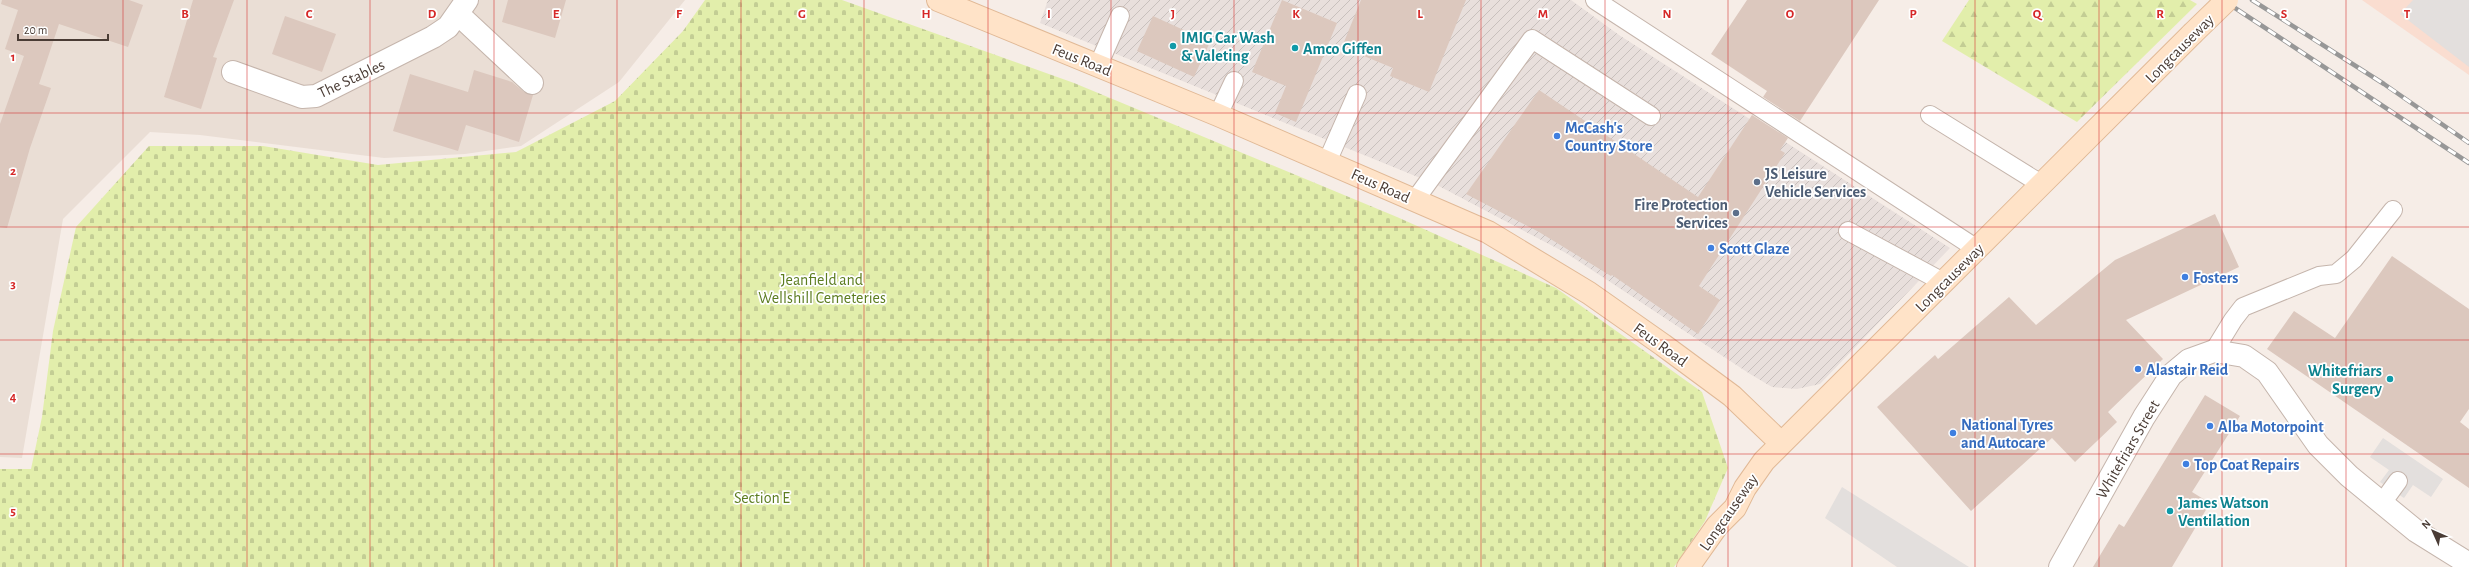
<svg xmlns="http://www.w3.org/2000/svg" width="2469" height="567" viewBox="0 0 2469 567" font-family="'Alegreya Sans',sans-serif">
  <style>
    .residential { fill: #eaded5 }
    .commercial { fill: #faddd0 }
    .industrial { fill: url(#industrial-furrows) }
    .forest { fill: url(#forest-firs) }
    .cemetery { fill: url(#cemetery-stones) }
    .parking { fill: #e3dfdd }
    .building { fill: #dcc8be }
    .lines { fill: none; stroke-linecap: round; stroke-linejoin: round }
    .lane-casing { stroke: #c5b5ac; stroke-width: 20 }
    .street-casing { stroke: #c5b5ac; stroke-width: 24 }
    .secondary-casing { stroke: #e1b996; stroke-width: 24 }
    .lane { stroke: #fff; stroke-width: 18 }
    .street { stroke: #fff; stroke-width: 22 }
    .secondary { stroke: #ffe3c8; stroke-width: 22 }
    .rail-casing { stroke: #979797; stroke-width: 4.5 }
    .rail { stroke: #fff; stroke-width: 3; stroke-dasharray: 9; stroke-linecap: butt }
    .secondary-bridge-casing { stroke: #e1b996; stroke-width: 24; stroke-linecap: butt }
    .secondary-bridge { stroke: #ffe3c8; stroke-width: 22 }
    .grid { fill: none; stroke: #d62828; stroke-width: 1; stroke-opacity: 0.55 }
    .culture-dot { fill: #0f9aa8; stroke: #fff; stroke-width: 1.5 }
    .shop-dot { fill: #3f7fe0; stroke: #fff; stroke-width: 1.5 }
    .service-dot { fill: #5c6f8a; stroke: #fff; stroke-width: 1.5 }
    .labels { text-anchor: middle; stroke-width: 3.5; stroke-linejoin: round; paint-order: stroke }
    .culture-label { font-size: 16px; font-weight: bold; fill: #0d838f; stroke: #fff; text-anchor: start }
    .street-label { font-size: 16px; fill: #4a3c35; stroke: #fff }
    .shop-label { font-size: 16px; font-weight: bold; fill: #366cbe; stroke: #fff; text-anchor: start }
    .service-label { font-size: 16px; font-weight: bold; fill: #4e5e75; stroke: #fff; text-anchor: start }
    .park-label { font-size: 16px; fill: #5c7d20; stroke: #fff }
    .grid-label { font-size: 13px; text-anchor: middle; font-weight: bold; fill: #d62828; stroke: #fff; stroke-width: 3.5; stroke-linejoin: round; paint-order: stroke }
  </style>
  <defs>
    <pattern id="industrial-furrows" width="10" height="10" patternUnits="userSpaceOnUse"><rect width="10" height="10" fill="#e8dfdc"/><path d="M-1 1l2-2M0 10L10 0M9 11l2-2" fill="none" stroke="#c8c0bd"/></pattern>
    <pattern id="forest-firs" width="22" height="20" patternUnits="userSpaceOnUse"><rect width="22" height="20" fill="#e2eeab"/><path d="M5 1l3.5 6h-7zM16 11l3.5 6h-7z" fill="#c3cd94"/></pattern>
    <pattern id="cemetery-stones" width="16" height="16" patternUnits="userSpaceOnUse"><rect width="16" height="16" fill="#e2eeab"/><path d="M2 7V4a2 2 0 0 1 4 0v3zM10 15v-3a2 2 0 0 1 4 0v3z" fill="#c3cd94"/></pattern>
  </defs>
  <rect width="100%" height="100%" fill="#f6ede7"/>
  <!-- residential -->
  <path class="residential" d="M0,0H685L619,82L521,146L465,154L384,158L200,135L150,132L63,219L22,458L0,457Z"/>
  <!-- commercial -->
  <path class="commercial" d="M2362,0H2469V75Z"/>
  <!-- industrial -->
  <path class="industrial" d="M1048,0H1571L1619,35L1950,248L1820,384L1797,389L1772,387L1750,374L1566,253L1435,184L1040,23Z"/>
  <!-- forest -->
  <path class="forest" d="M1969,0H2190L2197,4L2077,122L1942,41Z"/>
  <!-- cemetery -->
  <path class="cemetery" d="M705,0H842L1074,83L1397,217L1556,288L1702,392L1728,468L1705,521L1674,567H0V469H31L42,417L53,331L76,227L149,146H263L378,165L516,152L615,101L683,31Z"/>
  <!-- parking -->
  <g class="parking">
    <path d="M2413,0H2469V67L2400,14Z"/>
    <path d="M2383,438L2443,479L2431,497L2413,485L2404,498L2380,482L2389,470L2370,457Z"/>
    <path d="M1842,487L1969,567H1897L1825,518Z"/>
  </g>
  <!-- building -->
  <g class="building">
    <path d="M2,0H129L143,5L128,47L59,24L39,84L51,88L30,148L7,228L0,227V124L24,56L5,49L18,10L1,4Z"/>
    <path d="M193,0H234L213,57L217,58L201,109L164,97Z"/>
    <path d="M508,0H566L555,38L502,22Z"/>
    <path d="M1282,0L1337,23L1296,122L1275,113L1286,86L1252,72Z"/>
    <path d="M1361,0H1466L1429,92L1390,76L1393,68L1342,47Z"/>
    <path d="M1747,0H1879L1800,121L1763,97L1767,91L1711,54Z"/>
    <path d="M285,16L336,34L322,72L272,54Z"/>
    <path d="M1153,16L1210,42L1194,77L1137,51Z"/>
    <path d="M474,70L512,82L524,92L533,95L519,142L466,125L458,151L393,131L410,74L468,92Z"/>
    <path d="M1539,90L1698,197L1752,115L1788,138L1780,150L1785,153L1699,286L1720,300L1698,334L1612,275L1611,276L1539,232L1466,194Z"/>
    <path d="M2215,214L2239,267L2126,320L2163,359L2108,412L2117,422L2075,462L2052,438L1971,511L1877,407L1935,355L1938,359L2009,297L2036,325L2115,260Z"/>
    <path d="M2392,256L2469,309V409L2460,422L2469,429V488L2267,349L2294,311L2335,338Z"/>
    <path d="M2205,395L2240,416L2192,492L2210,503L2172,567H2093L2119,524L2124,527Z"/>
  </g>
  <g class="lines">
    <!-- lane casing -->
    <g class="lane-casing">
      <g id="lane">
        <path d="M1595,0L1977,249"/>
        <path d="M1098,66L1120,16"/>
        <path d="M1218,115L1234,81"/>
        <path d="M1930,115L2041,184"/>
        <path d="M1327,162L1357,94"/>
        <path d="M1415,200L1532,39L1651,116"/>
        <path d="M1848,231L1943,282"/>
        <path d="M2214,351L2233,320L2243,307L2319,276L2336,274L2354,259L2393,210"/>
        <path d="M2382,503L2398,481"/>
      </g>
    </g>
    <!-- street casing -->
    <g class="street-casing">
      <g id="street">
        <path d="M458,14L532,83"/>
        <path d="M233,72L302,97L316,96L433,37L448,27L467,0"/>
        <path d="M2060,567L2144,417L2171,375L2189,360L2214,351L2244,356L2267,372L2318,445L2349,476L2416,531L2469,564"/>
      </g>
    </g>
    <!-- secondary casing -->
    <g class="secondary-casing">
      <g id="secondary">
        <path d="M938,0L1218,115L1488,232L1589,293L1663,345L1732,396L1781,443"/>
        <path d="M1688,567L1717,526L1735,508L1745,488L1764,461L2192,34"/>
      </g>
    </g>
    <!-- lane -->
    <use href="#lane" class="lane"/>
    <!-- street -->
    <use href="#street" class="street"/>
    <!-- secondary -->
    <use href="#secondary" class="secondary"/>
    <!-- rail casing -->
    <g class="rail-casing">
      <g id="rail">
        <path d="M2223,0L2469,163"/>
        <path d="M2252,0L2384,84L2469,143"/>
      </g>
    </g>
    <!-- rail -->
    <use href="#rail" class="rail"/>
    <!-- secondary-bridge casing -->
    <g class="secondary-bridge-casing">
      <path id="secondary-bridge" d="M2192,34L2227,0"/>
    </g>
    <!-- secondary-bridge -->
    <use href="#secondary-bridge" class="secondary-bridge"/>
  </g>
  <!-- grid -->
  <path class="grid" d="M123,0V567M247,0V567M370,0V567M494,0V567M617,0V567M741,0V567M864,0V567M988,0V567M1111,0V567M1234,0V567M1358,0V567M1481,0V567M1605,0V567M1728,0V567M1852,0V567M1975,0V567M2099,0V567M2222,0V567M2346,0V567M0,113H2469M0,227H2469M0,340H2469M0,454H2469"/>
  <!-- markers -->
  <g class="culture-dot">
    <circle cx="1173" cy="46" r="4"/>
    <circle cx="1295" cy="48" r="4"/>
    <circle cx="2390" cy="379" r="4"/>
    <circle cx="2170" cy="511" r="4"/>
  </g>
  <g class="shop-dot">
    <circle cx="1557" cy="136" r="4"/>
    <circle cx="1711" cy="248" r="4"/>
    <circle cx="2185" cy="277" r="4"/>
    <circle cx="2138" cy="369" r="4"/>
    <circle cx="2210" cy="426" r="4"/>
    <circle cx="1953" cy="433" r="4"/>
    <circle cx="2186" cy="464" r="4"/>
  </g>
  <g class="service-dot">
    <circle cx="1757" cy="182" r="4"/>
    <circle cx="1736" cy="213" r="4"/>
  </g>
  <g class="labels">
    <!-- culture labels -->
    <g class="culture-label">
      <text x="1181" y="43">IMIG Car Wash<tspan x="1181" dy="18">&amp; Valeting</tspan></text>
      <text x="1303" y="54">Amco Giffen</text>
      <text x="2382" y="376" text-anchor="end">Whitefriars<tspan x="2382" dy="18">Surgery</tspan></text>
      <text x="2178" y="508">James Watson<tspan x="2178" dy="18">Ventilation</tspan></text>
    </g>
    <!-- street labels -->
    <g class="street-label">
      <text transform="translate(2179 48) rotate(-45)" y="6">Longcauseway</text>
      <text transform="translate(1082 59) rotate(22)" y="6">Feus Road</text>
      <text transform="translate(351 78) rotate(-25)" y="6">The Stables</text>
      <text transform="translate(1381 185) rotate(24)" y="6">Feus Road</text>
      <text transform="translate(1949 277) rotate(-45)" y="6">Longcauseway</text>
      <text transform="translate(1661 344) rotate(36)" y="6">Feus Road</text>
      <text transform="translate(2127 449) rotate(-60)" y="6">Whitefriars Street</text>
      <text transform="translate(1728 512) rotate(-55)" y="6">Longcauseway</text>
    </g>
    <!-- shop labels -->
    <g class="shop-label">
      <text x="1565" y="133">McCash's<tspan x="1565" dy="18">Country Store</tspan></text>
      <text x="1719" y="254">Scott Glaze</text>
      <text x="2193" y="283">Fosters</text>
      <text x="2146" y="375">Alastair Reid</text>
      <text x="1961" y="430">National Tyres<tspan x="1961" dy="18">and Autocare</tspan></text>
      <text x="2218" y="432">Alba Motorpoint</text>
      <text x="2194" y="470">Top Coat Repairs</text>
    </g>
    <!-- service labels -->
    <g class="service-label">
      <text x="1765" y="179">JS Leisure<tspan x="1765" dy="18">Vehicle Services</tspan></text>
      <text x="1728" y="210" text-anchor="end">Fire Protection<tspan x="1728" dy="18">Services</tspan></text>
    </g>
    <!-- park labels -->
    <g class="park-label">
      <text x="822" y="285">Jeanfield and<tspan x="822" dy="18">Wellshill Cemeteries</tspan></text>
      <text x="762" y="503">Section E</text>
    </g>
  </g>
  <g class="grid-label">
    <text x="185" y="18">B</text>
    <text x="309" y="18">C</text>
    <text x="432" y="18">D</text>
    <text x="556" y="18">E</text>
    <text x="679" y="18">F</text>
    <text x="802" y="18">G</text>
    <text x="926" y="18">H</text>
    <text x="1049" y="18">I</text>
    <text x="1173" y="18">J</text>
    <text x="1296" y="18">K</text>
    <text x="1420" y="18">L</text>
    <text x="1543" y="18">M</text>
    <text x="1667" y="18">N</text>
    <text x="1790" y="18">O</text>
    <text x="1913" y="18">P</text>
    <text x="2037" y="18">Q</text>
    <text x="2160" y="18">R</text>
    <text x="2284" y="18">S</text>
    <text x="2407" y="18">T</text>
    <text x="13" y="61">1</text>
    <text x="13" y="175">2</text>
    <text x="13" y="288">3</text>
    <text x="13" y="401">4</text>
    <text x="13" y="515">5</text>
  </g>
  <!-- north arrow -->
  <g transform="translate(2433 531) rotate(315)" stroke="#ffffff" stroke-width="3" paint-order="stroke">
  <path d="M0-3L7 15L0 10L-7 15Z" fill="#4a3c35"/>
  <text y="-6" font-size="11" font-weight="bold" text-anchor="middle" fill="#4a3c35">N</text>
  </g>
  <!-- scale -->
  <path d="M18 34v6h90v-6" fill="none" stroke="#4a3c35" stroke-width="2"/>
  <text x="24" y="34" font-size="12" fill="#4a3c35" stroke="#ffffff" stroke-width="3" paint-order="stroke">20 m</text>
</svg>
